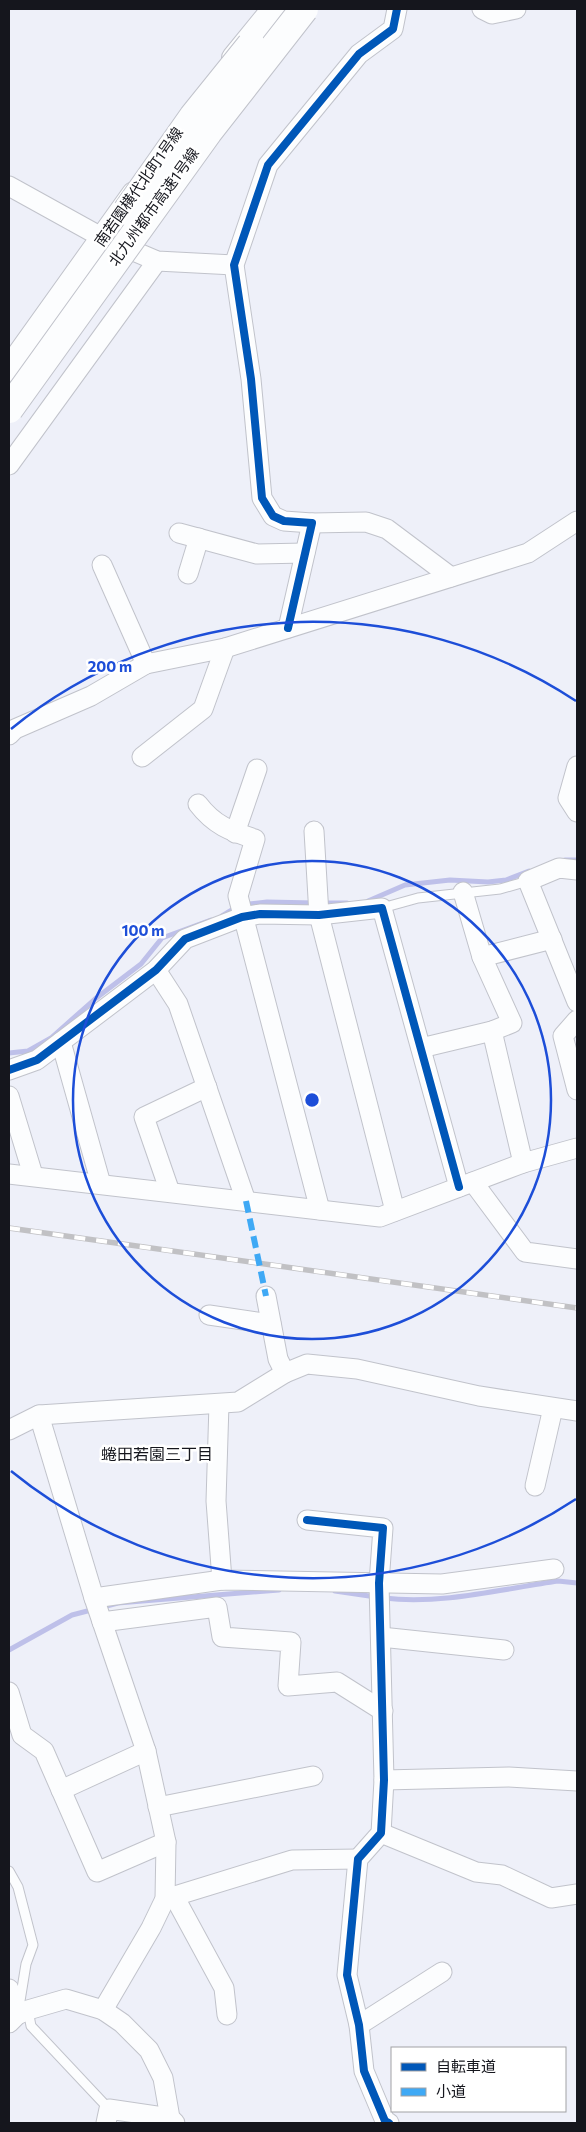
<svg xmlns="http://www.w3.org/2000/svg" width="586" height="2132" viewBox="0 0 586 2132" font-family="Commissioner,'Noto Sans JP',sans-serif">
  <style>
    .lines { fill: none; stroke-linecap: round; stroke-linejoin: round }
    .stream { stroke: #bec0e9; stroke-width: 5 }
    .service-casing { stroke: #c1c3cb; stroke-width: 11 }
    .minor-casing { stroke: #c1c3cb; stroke-width: 21 }
    .tertiary-casing { stroke: #c1c3cb; stroke-width: 26 }
    .service { stroke: #fcfdfe; stroke-width: 9 }
    .minor { stroke: #fcfdfe; stroke-width: 19 }
    .tertiary { stroke: #fcfdfe; stroke-width: 24 }
    .rail-casing { stroke: #c1c1c4; stroke-width: 5.5 }
    .rail { stroke: #fff; stroke-width: 4; stroke-dasharray: 11; stroke-linecap: butt }
    .motorway-bridge-casing { stroke: #c1c3cb; stroke-width: 30; stroke-linecap: butt }
    .motorway-bridge { stroke: #fcfdfe; stroke-width: 28 }
    .quiet { stroke: #3fa9f5; stroke-width: 6; stroke-dasharray: 12 6; stroke-linecap: butt }
    .cycleway-casing { stroke: #fff; stroke-width: 11 }
    .cycleway { stroke: #0057b8; stroke-width: 8 }
    .ring { fill: none; stroke: #1d4ed8; stroke-width: 2.5 }
    .labels { text-anchor: middle; stroke-width: 5; stroke-linejoin: round; paint-order: stroke }
    .street-label { font-size: 15px; fill: #15161d; stroke: #fff }
    .neighbourhood-label { font-size: 16px; fill: #15161d; stroke: #fff }
    .centre { fill: #1d4ed8; stroke: #fff; stroke-width: 2.5 }
    .ring-label { font-size: 15px; text-anchor: middle; font-weight: bold; fill: #1d4ed8; stroke: #fff; stroke-width: 5; stroke-linejoin: round; paint-order: stroke }
  </style>
  <rect width="100%" height="100%" fill="#eef0f9"/>
  <g class="lines">
    <!-- stream -->
    <g class="stream">
      <path d="M565,860H577"/>
      <path d="M368,901L405,885L450,880L488,882L506,880L529,871"/>
      <path d="M323,903H347"/>
      <path d="M222,916L240,905L267,902L315,903"/>
      <path d="M9,1053L28,1051L51,1038L95,999L141,964L162,938L211,920"/>
      <path d="M335,1591L376,1597"/>
      <path d="M384,1598C441,1605 502,1589 558,1581L577,1583"/>
      <path d="M9,1650L72,1615L118,1603L279,1590"/>
    </g>
    <!-- service casing -->
    <g class="service-casing">
      <g id="service">
        <path d="M382,908L418,898L500,889L528,881"/>
        <path d="M9,1871L18,1887L33,1945L26,1964L19,2007"/>
        <path d="M28,2010L31,2026L109,2109"/>
      </g>
    </g>
    <!-- minor casing -->
    <g class="minor-casing">
      <g id="minor">
        <path d="M482,9L492,14L516,9"/>
        <path d="M9,186L103,238L157,261L234,265"/>
        <path d="M9,465L157,261"/>
        <path d="M312,523L366,522L387,529L451,577"/>
        <path d="M179,533L257,554L305,553"/>
        <path d="M102,565L146,664"/>
        <path d="M188,574L199,538"/>
        <path d="M288,628L312,523L284,521L273,516L262,498L251,379L234,265L268,165L359,54L393,29L397,9"/>
        <path d="M9,735L15,729L91,696L146,664L225,648L528,553L577,521"/>
        <path d="M142,757L203,709L225,648"/>
        <path d="M577,766L568,798L577,812"/>
        <path d="M198,804C214,825 230,831 255,839L238,896L320,1210"/>
        <path d="M314,831L319,915L395,1211"/>
        <path d="M235,833L257,769"/>
        <path d="M577,870L559,868L528,881L577,1002"/>
        <path d="M482,957L552,939"/>
        <path d="M156,970L178,1004L246,1201"/>
        <path d="M577,1020L563,1036L577,1090"/>
        <path d="M492,1031L523,1163"/>
        <path d="M61,1042L101,1184"/>
        <path d="M421,1048L492,1031L512,1023L482,957L463,892"/>
        <path d="M9,1070L37,1060L156,970L185,939L242,917L260,914L319,915L382,908L459,1187"/>
        <path d="M9,1096L33,1175"/>
        <path d="M9,1174L380,1217L523,1163L577,1148"/>
        <path d="M473,1182L525,1252L577,1259"/>
        <path d="M170,1192L144,1117L207,1087"/>
        <path d="M266,1296L278,1359L285,1373"/>
        <path d="M209,1315L271,1324"/>
        <path d="M219,1404L216,1501L222,1580"/>
        <path d="M39,1415L94,1598L146,1751L166,1842L165,1899L151,1928L103,2010"/>
        <path d="M9,1430L39,1415L238,1402L285,1373L307,1364L357,1369L479,1396L577,1411"/>
        <path d="M535,1486L553,1408"/>
        <path d="M307,1520L383,1528L379,1583L384,1780L381,1833L358,1859L347,1975L359,2025L364,2071L385,2121L389,2123"/>
        <path d="M94,1598L222,1580L442,1584L554,1569"/>
        <path d="M102,1622L217,1607L222,1637L291,1642L288,1686L337,1682L383,1711"/>
        <path d="M381,1637L504,1650"/>
        <path d="M9,1692L22,1735L44,1751L97,1872L166,1842"/>
        <path d="M384,1780L509,1777L577,1781"/>
        <path d="M61,1790L146,1751"/>
        <path d="M158,1807L313,1776"/>
        <path d="M381,1833L476,1872L502,1875L551,1898L577,1894"/>
        <path d="M174,1896L224,1988L227,2015"/>
        <path d="M165,1899L292,1860L358,1859"/>
        <path d="M9,1989L17,2015"/>
        <path d="M9,2023L17,2015L28,2010L66,1999L103,2010L122,2023L149,2050L163,2078L170,2118L175,2123"/>
        <path d="M359,2025L442,1972"/>
        <path d="M106,2123L109,2109L170,2118"/>
      </g>
    </g>
    <!-- tertiary casing -->
    <g class="tertiary-casing">
      <g id="tertiary">
        <path d="M234,58L274,9"/>
        <path d="M9,369L134,194"/>
      </g>
    </g>
    <!-- service -->
    <use href="#service" class="service"/>
    <!-- minor -->
    <use href="#minor" class="minor"/>
    <!-- tertiary -->
    <use href="#tertiary" class="tertiary"/>
    <!-- rail casing -->
    <g class="rail-casing">
      <path id="rail" d="M9,1228L577,1308"/>
    </g>
    <!-- rail -->
    <use href="#rail" class="rail"/>
    <!-- motorway-bridge casing -->
    <g class="motorway-bridge-casing">
      <g id="motorway-bridge">
        <path d="M127,211L193,117L251,45"/>
        <path d="M9,409L208,132L304,9"/>
      </g>
    </g>
    <!-- motorway-bridge -->
    <use href="#motorway-bridge" class="motorway-bridge"/>
    <!-- quiet -->
    <path class="quiet" d="M246,1201L266,1296"/>
    <!-- cycleway casing -->
    <g class="cycleway-casing">
      <g id="cycleway">
        <path d="M288,628L312,523L284,521L273,516L262,498L251,379L234,265L268,165L359,54L393,29L397,9"/>
        <path d="M9,1070L37,1060L156,970L185,939L242,917L260,914L319,915L382,908L459,1187"/>
        <path d="M307,1520L383,1528L379,1583L384,1780L381,1833L358,1859L347,1975L359,2025L364,2071L385,2121L389,2123"/>
      </g>
    </g>
    <!-- cycleway -->
    <use href="#cycleway" class="cycleway"/>
  </g>
  <!-- distance rings -->
  <g class="ring">
    <circle cx="312" cy="1100" r="239"/>
    <path d="M576 1499A478 478 0 0 1 11 1471M11 729A478 478 0 0 1 576 701"/>
  </g>
  <g class="labels">
    <!-- street labels -->
    <g class="street-label">
      <text transform="translate(139 187) rotate(-55)" y="5">南若園横代北町1号線</text>
      <text transform="translate(154 207) rotate(-54)" y="5">北九州都市高速1号線</text>
    </g>
    <!-- neighbourhood labels -->
    <g class="neighbourhood-label">
      <text x="157" y="1460">蜷田若園三丁目</text>
    </g>
  </g>
  <circle cx="312" cy="1100" r="8" class="centre"/>
  <g class="ring-label">
    <text x="110" y="672">200 m</text>
    <text x="143" y="936">100 m</text>
  </g>
  <!-- border -->
  <rect width="586" height="2132" fill="none" stroke="#15161d" stroke-width="20"/>
  <!-- legend -->
  <rect x="391" y="2047" width="175" height="65" fill="#ffffff" stroke="#a1a2a5"/>
  <rect x="401" y="2063" width="25" height="8" fill="#0057b8" stroke="#a1a2a5"/>
  <text x="436" y="2072" font-size="15" fill="#15161d">自転車道</text>
  <rect x="401" y="2088" width="25" height="8" fill="#3fa9f5" stroke="#a1a2a5"/>
  <text x="436" y="2097" font-size="15" fill="#15161d">小道</text>
</svg>
